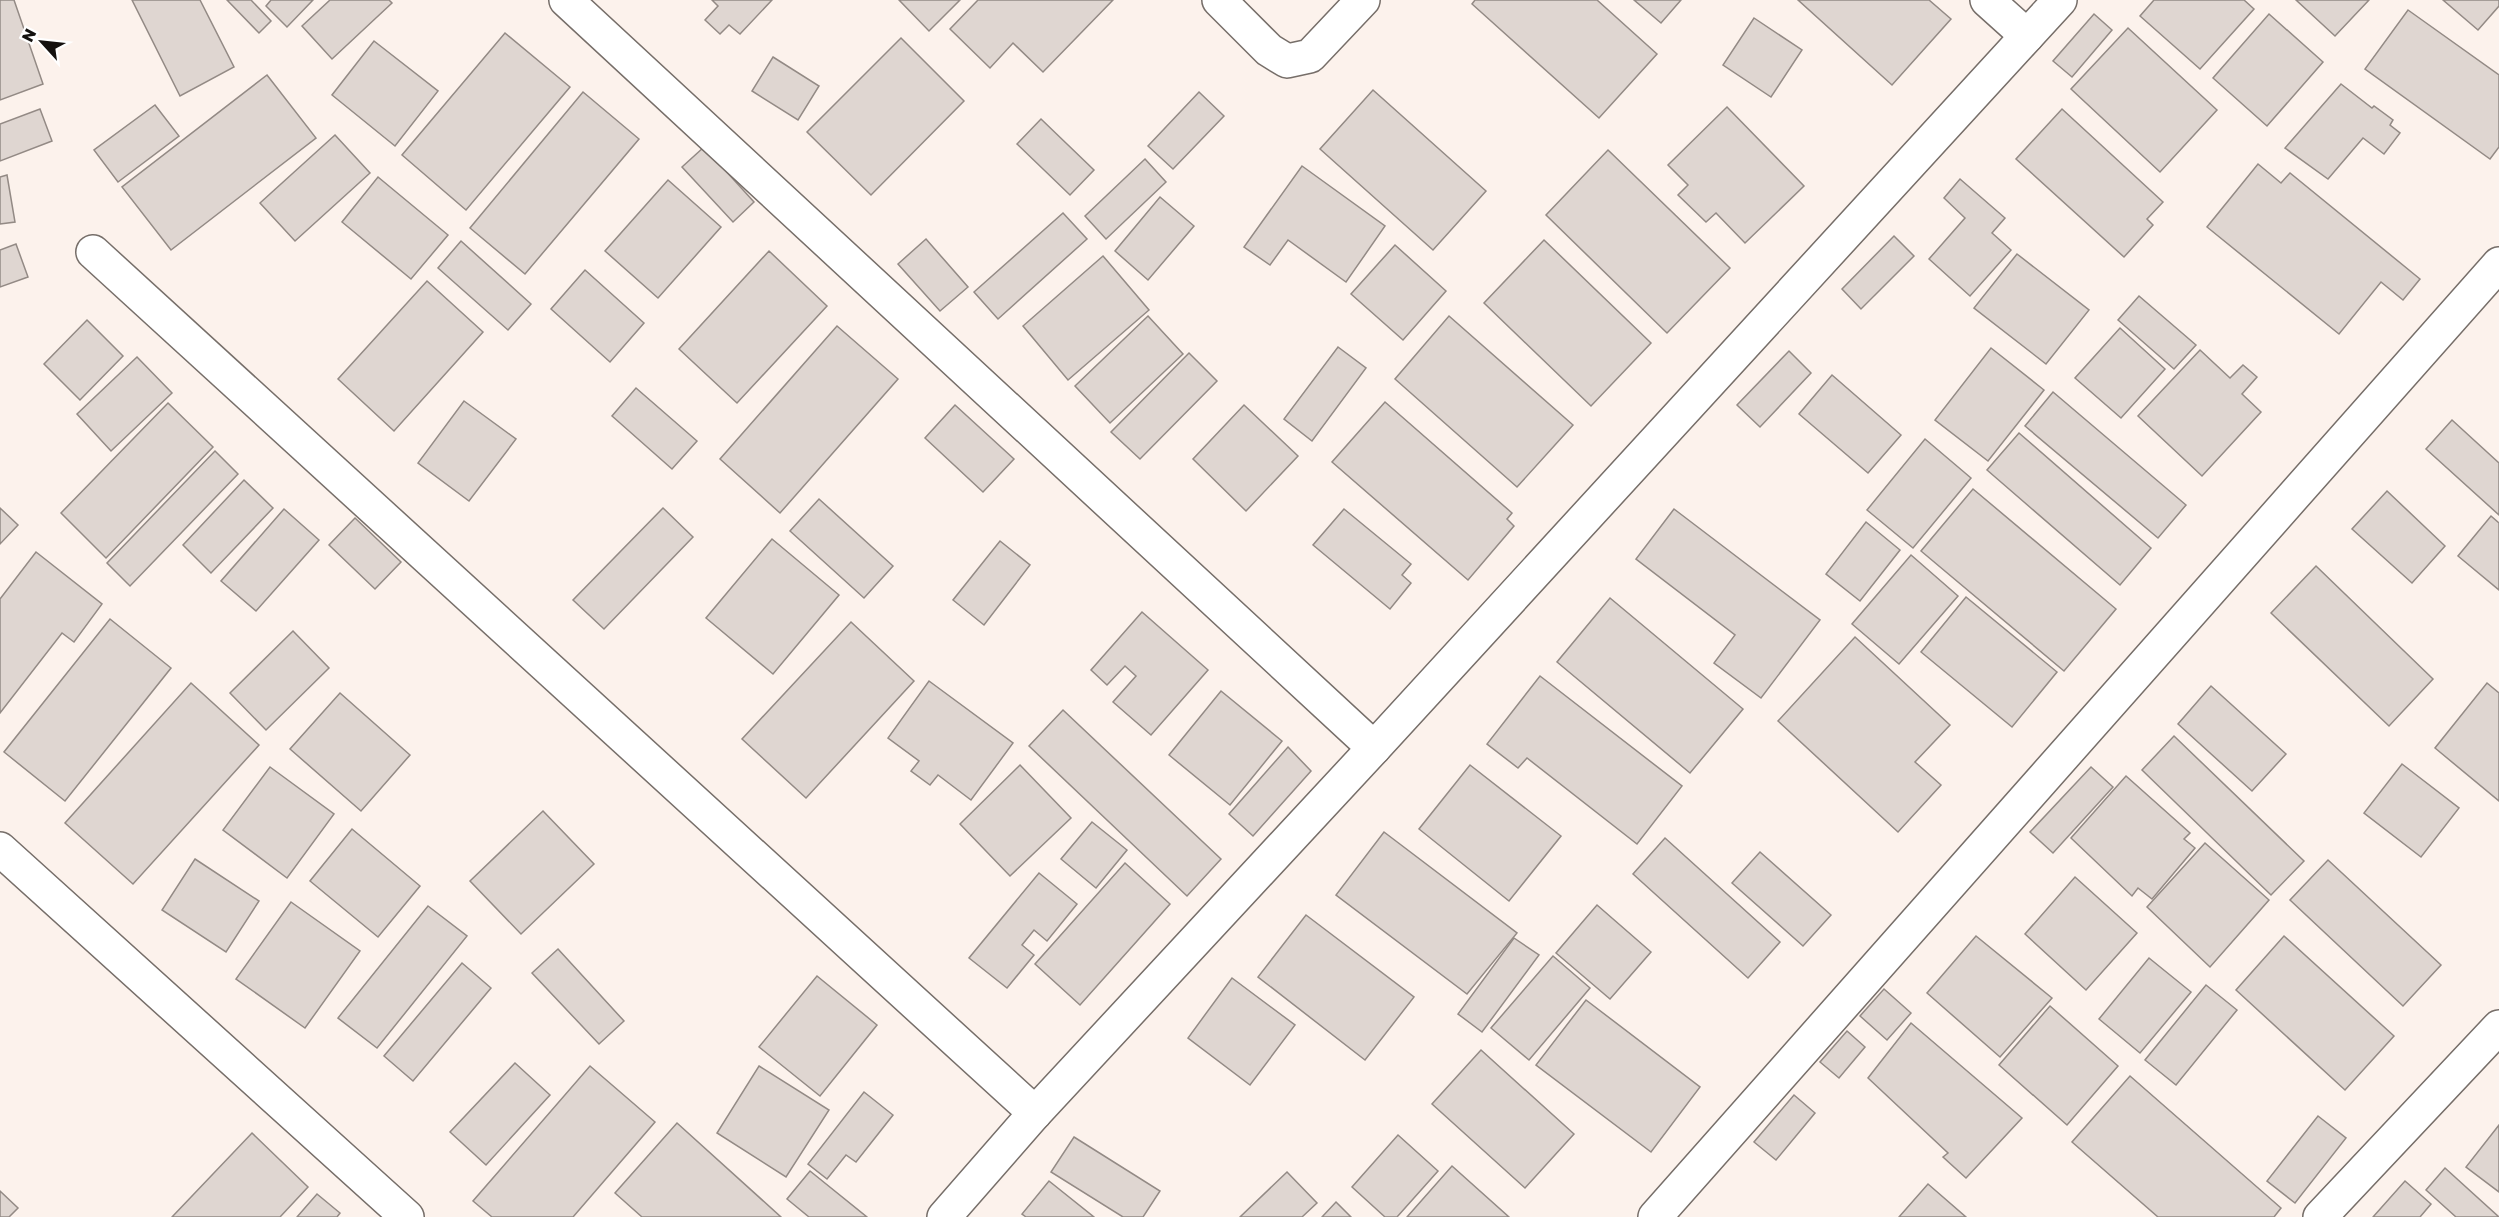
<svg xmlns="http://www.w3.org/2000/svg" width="2499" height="1217" viewBox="0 0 2499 1217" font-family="'Golos Text',sans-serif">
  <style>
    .building { fill: #dfd6d1; stroke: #938a85; stroke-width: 1.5 }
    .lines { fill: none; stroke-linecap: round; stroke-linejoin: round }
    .street-casing { stroke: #766e69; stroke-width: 36 }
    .street { stroke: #fff; stroke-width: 33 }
  </style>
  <rect width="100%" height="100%" fill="#fcf2ec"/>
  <!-- building -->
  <g class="building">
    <path d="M0,0H14L43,84L0,100Z"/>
    <path d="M132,0H200L234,67L180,96Z"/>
    <path d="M227,0H251L271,21L259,33Z"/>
    <path d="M271,0H313L287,27L266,6Z"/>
    <path d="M330,0H389L392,3L332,59L302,26Z"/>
    <path d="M712,0H772L740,34L729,25L720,34L705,20L718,6Z"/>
    <path d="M899,0H960L929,31Z"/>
    <path d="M978,0H1113L1043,72L1013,43L990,68L950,29Z"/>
    <path d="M1475,0H1597L1657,54L1599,118L1472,4Z"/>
    <path d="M1634,0H1681L1661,23Z"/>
    <path d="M1798,0H1929L1951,19L1892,85Z"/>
    <path d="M2154,0H2244L2254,9L2200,69L2140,16Z"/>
    <path d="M2296,0H2369L2335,36Z"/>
    <path d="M2443,0H2499V6L2478,30Z"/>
    <path d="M2408,10L2499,75V147L2490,159L2365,69Z"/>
    <path d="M2094,14L2112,30L2072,77L2053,61Z"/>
    <path d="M2269,14L2323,62L2267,126L2213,78Z"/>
    <path d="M1754,18L1802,50L1771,97L1723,65Z"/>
    <path d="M2128,28L2217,110L2160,172L2071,89Z"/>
    <path d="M505,33L570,87L466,210L402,155Z"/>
    <path d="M901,38L964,101L871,195L807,132Z"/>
    <path d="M374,41L438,91L395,146L332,95Z"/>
    <path d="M773,57L819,86L798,120L752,91Z"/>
    <path d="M267,75L316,138L171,250L122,187Z"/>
    <path d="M2341,84L2372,108L2374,106L2393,120L2390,125L2400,133L2384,154L2363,138L2328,179L2285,148Z"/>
    <path d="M1373,90L1486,191L1433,250L1320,149Z"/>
    <path d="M583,92L639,139L525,274L470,228Z"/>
    <path d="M1199,92L1224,116L1173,169L1148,146Z"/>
    <path d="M155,105L179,136L118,182L94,150Z"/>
    <path d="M1727,107L1804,186L1745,243L1716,213L1706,222L1678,195L1688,185L1668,165Z"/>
    <path d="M40,109L52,141L0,161V124Z"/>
    <path d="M2062,109L2163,202L2147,219L2153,225L2124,257L2016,159Z"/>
    <path d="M1041,119L1094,170L1070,195L1017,144Z"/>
    <path d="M335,135L370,173L295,241L260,203Z"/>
    <path d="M704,147L754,202L733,222L682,167Z"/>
    <path d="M1608,150L1730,268L1667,333L1546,215Z"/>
    <path d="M1145,159L1166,182L1106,239L1085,216Z"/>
    <path d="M2258,164L2281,183L2290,173L2420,279L2403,300L2381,282L2339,334L2207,227Z"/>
    <path d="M1302,166L1385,226L1346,282L1288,240L1270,265L1244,247Z"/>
    <path d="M7,175L15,222L0,224V177Z"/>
    <path d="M378,177L448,235L411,279L342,222Z"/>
    <path d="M1960,179L2005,218L1992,233L2011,250L1970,296L1929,259L1965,218L1944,198Z"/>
    <path d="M668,180L721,227L658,298L605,251Z"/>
    <path d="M1160,197L1194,226L1148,280L1115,251Z"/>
    <path d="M1063,213L1087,239L998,319L974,292Z"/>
    <path d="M1894,236L1914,256L1861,309L1842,289Z"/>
    <path d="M926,239L968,287L940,311L898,264Z"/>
    <path d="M1544,240L1651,343L1591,406L1484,303Z"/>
    <path d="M461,241L531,304L508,330L438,268Z"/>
    <path d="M16,244L28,277L0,287V250Z"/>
    <path d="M1395,245L1446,291L1403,340L1351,294Z"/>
    <path d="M769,251L827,306L737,403L679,349Z"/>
    <path d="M2017,254L2089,310L2046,364L1974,308Z"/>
    <path d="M1103,256L1149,310L1068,380L1023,326Z"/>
    <path d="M585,270L644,323L610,362L551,309Z"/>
    <path d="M427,281L483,332L394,431L338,379Z"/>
    <path d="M2139,296L2196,345L2174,369L2118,320Z"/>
    <path d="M1148,316L1183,354L1110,423L1075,386Z"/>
    <path d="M1449,316L1573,425L1517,487L1395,379Z"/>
    <path d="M87,320L123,356L80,400L44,364Z"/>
    <path d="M837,326L898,379L780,513L720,459Z"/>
    <path d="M2120,328L2165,369L2121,418L2075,378Z"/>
    <path d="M1338,347L1366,368L1312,441L1284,419Z"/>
    <path d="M1991,348L2044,390L1988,461L1935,420Z"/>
    <path d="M2200,350L2230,378L2243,365L2257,377L2242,394L2261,412L2202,476L2138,416Z"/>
    <path d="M1789,351L1811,373L1760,427L1737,405Z"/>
    <path d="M1189,353L1217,381L1140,459L1111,432Z"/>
    <path d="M137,357L172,393L111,451L77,414Z"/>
    <path d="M1832,375L1901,435L1868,473L1799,414Z"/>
    <path d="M636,388L697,441L672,469L612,416Z"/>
    <path d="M2053,392L2186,505L2158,538L2025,426Z"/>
    <path d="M464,401L516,439L469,501L418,463Z"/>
    <path d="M1385,402L1512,513L1507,519L1514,526L1468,580L1332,462Z"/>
    <path d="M168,403L213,447L106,558L61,513Z"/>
    <path d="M955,405L1014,459L983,492L925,438Z"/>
    <path d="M1244,405L1298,456L1246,511L1193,459Z"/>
    <path d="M2452,420L2499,463V515L2426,449Z"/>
    <path d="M2019,433L2151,548L2120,585L1987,470Z"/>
    <path d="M1925,439L1971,478L1913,548L1867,510Z"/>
    <path d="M215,451L238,474L130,586L107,563Z"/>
    <path d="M244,480L273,508L211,573L183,545Z"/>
    <path d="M1973,489L2116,609L2064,671L1921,551Z"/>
    <path d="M2387,491L2445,546L2412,583L2352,529Z"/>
    <path d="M819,499L893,566L864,598L790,531Z"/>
    <path d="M0,508L18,525L0,544Z"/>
    <path d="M663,508L693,537L604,629L573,600Z"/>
    <path d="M284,509L319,540L256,611L221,581Z"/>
    <path d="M1344,509L1411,564L1402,575L1411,583L1390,609L1313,545Z"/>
    <path d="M1674,509L1820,620L1761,698L1714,663L1735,635L1636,559Z"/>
    <path d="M2491,516L2499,523V590L2458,556Z"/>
    <path d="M355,518L401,562L375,589L329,545Z"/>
    <path d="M1866,522L1900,550L1860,601L1826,574Z"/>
    <path d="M772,539L839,595L773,674L706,618Z"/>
    <path d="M1000,541L1030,565L984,625L953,600Z"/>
    <path d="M36,552L102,604L74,642L62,633L0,713V599Z"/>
    <path d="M1911,555L1958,596L1899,664L1852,624Z"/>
    <path d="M2316,566L2433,679L2389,726L2271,613Z"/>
    <path d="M1966,597L2057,672L2012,727L1921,652Z"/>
    <path d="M1610,598L1743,709L1690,773L1557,662Z"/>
    <path d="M1142,612L1208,670L1151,735L1113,702L1136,676L1125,666L1107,685L1091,670Z"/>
    <path d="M110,619L171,668L65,801L4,752Z"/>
    <path d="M851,622L914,681L806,798L742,739Z"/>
    <path d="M293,631L329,668L266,730L230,693Z"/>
    <path d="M1855,637L1950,725L1915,762L1941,785L1898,832L1778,721Z"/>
    <path d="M1540,676L1682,786L1637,844L1527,758L1518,768L1487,744Z"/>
    <path d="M929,681L1013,743L971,800L938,775L930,785L911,771L919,761L888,738Z"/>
    <path d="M191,683L259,745L133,884L65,823Z"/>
    <path d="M2487,683L2499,693V801L2435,748Z"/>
    <path d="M2211,686L2286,754L2252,791L2178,724Z"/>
    <path d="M1221,691L1282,741L1230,805L1169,755Z"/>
    <path d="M340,693L410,755L361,811L290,749Z"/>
    <path d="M1063,710L1221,859L1187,896L1029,746Z"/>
    <path d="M2174,736L2304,861L2271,895L2142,770Z"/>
    <path d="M1288,747L1311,771L1253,836L1229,814Z"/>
    <path d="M2402,764L2459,808L2421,857L2364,813Z"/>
    <path d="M1020,765L1071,818L1010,876L960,824Z"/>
    <path d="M1470,765L1561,836L1509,901L1419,829Z"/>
    <path d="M270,767L334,814L287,878L223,830Z"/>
    <path d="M2091,767L2113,787L2053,853L2030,832Z"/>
    <path d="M2126,776L2190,833L2184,839L2195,848L2152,899L2138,888L2132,896L2071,838Z"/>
    <path d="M543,811L594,864L521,934L470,881Z"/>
    <path d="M1092,822L1127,850L1096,888L1061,859Z"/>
    <path d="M352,829L420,886L378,937L310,881Z"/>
    <path d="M1384,832L1517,933L1467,994L1336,895Z"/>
    <path d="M1665,838L1780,942L1748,978L1633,874Z"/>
    <path d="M2205,843L2269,900L2210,967L2147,907Z"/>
    <path d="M1760,852L1831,915L1803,946L1732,883Z"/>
    <path d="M195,859L259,901L226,952L162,910Z"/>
    <path d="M2328,860L2441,965L2403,1006L2290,900Z"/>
    <path d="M1125,863L1170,904L1080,1005L1035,964Z"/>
    <path d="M1039,873L1077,904L1047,941L1034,930L1022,945L1034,955L1007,988L969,958Z"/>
    <path d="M2075,877L2137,933L2086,990L2025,934Z"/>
    <path d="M291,902L360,951L305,1028L236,979Z"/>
    <path d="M1597,905L1651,952L1610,999L1556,953Z"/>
    <path d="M428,906L467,936L377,1048L338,1018Z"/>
    <path d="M1306,915L1414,997L1365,1060L1258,977Z"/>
    <path d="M1976,936L2052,998L2000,1057L1927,993Z"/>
    <path d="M2284,936L2394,1036L2345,1090L2236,990Z"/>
    <path d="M1514,938L1539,955L1482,1032L1458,1014Z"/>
    <path d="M558,949L624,1021L599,1044L532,973Z"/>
    <path d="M1553,956L1590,988L1529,1060L1491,1028Z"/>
    <path d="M2149,958L2191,992L2140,1053L2099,1019Z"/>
    <path d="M462,963L491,988L413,1081L384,1056Z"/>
    <path d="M817,976L877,1025L820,1096L759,1047Z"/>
    <path d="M1232,978L1295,1025L1250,1085L1188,1038Z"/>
    <path d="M2206,985L2237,1010L2176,1085L2145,1060Z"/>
    <path d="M1884,989L1911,1013L1887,1040L1860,1016Z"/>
    <path d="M1586,1000L1700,1087L1651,1152L1536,1065Z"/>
    <path d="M2050,1006L2118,1066L2067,1125L1999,1065Z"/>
    <path d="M1911,1023L2022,1118L1966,1178L1943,1157L1948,1153L1868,1078Z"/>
    <path d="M1847,1031L1865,1047L1839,1078L1820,1062Z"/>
    <path d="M1481,1050L1574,1134L1525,1188L1432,1104Z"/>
    <path d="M515,1063L550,1095L486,1165L450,1132Z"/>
    <path d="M590,1066L655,1122L573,1217H492L473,1201Z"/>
    <path d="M759,1066L829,1110L786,1177L717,1133Z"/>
    <path d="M2130,1076L2281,1208L2274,1217H2158L2072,1142Z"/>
    <path d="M864,1092L893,1115L856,1162L846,1155L827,1179L808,1164Z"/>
    <path d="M1794,1095L1815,1113L1776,1160L1754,1142Z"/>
    <path d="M2318,1116L2346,1138L2295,1203L2267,1181Z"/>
    <path d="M677,1123L781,1217H642L615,1193Z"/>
    <path d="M2499,1125V1192L2466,1167Z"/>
    <path d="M252,1133L308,1187L280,1217H172Z"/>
    <path d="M1398,1135L1438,1171L1397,1217H1385L1352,1187Z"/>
    <path d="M1074,1137L1160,1191L1143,1217H1123L1051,1172Z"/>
    <path d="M1452,1166L1509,1217H1407Z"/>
    <path d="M2445,1168L2499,1217H2456L2426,1190Z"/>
    <path d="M810,1171L867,1217H809L787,1199Z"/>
    <path d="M1287,1172L1317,1203L1302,1217H1240Z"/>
    <path d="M1049,1181L1094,1217H1026L1022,1214Z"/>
    <path d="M2405,1181L2431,1204L2420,1217H2373Z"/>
    <path d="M1928,1184L1966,1217H1899Z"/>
    <path d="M0,1191L18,1208L9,1217H0Z"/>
    <path d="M317,1194L340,1213L337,1217H297Z"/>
    <path d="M1336,1202L1351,1217H1322Z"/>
  </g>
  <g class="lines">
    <!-- street casing -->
    <g class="street-casing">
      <g id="street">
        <path d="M566,0L1374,748"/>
        <path d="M1219,0L1269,50L1287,61L1310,56L1363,0"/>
        <path d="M1987,0L2027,36"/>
        <path d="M93,252L1035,1113"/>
        <path d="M0,849L407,1217"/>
        <path d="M944,1217L1035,1113L1374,748L2060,0"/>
        <path d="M1655,1217L2499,264"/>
        <path d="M2320,1217L2499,1027"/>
      </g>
    </g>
    <!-- street -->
    <use href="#street" class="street"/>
  </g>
  <!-- north arrow -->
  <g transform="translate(42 42) rotate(297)" stroke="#ffffff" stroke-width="4.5" paint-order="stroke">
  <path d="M0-4.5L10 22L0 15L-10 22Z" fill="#14110f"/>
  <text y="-9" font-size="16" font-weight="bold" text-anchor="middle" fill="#14110f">N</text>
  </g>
</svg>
